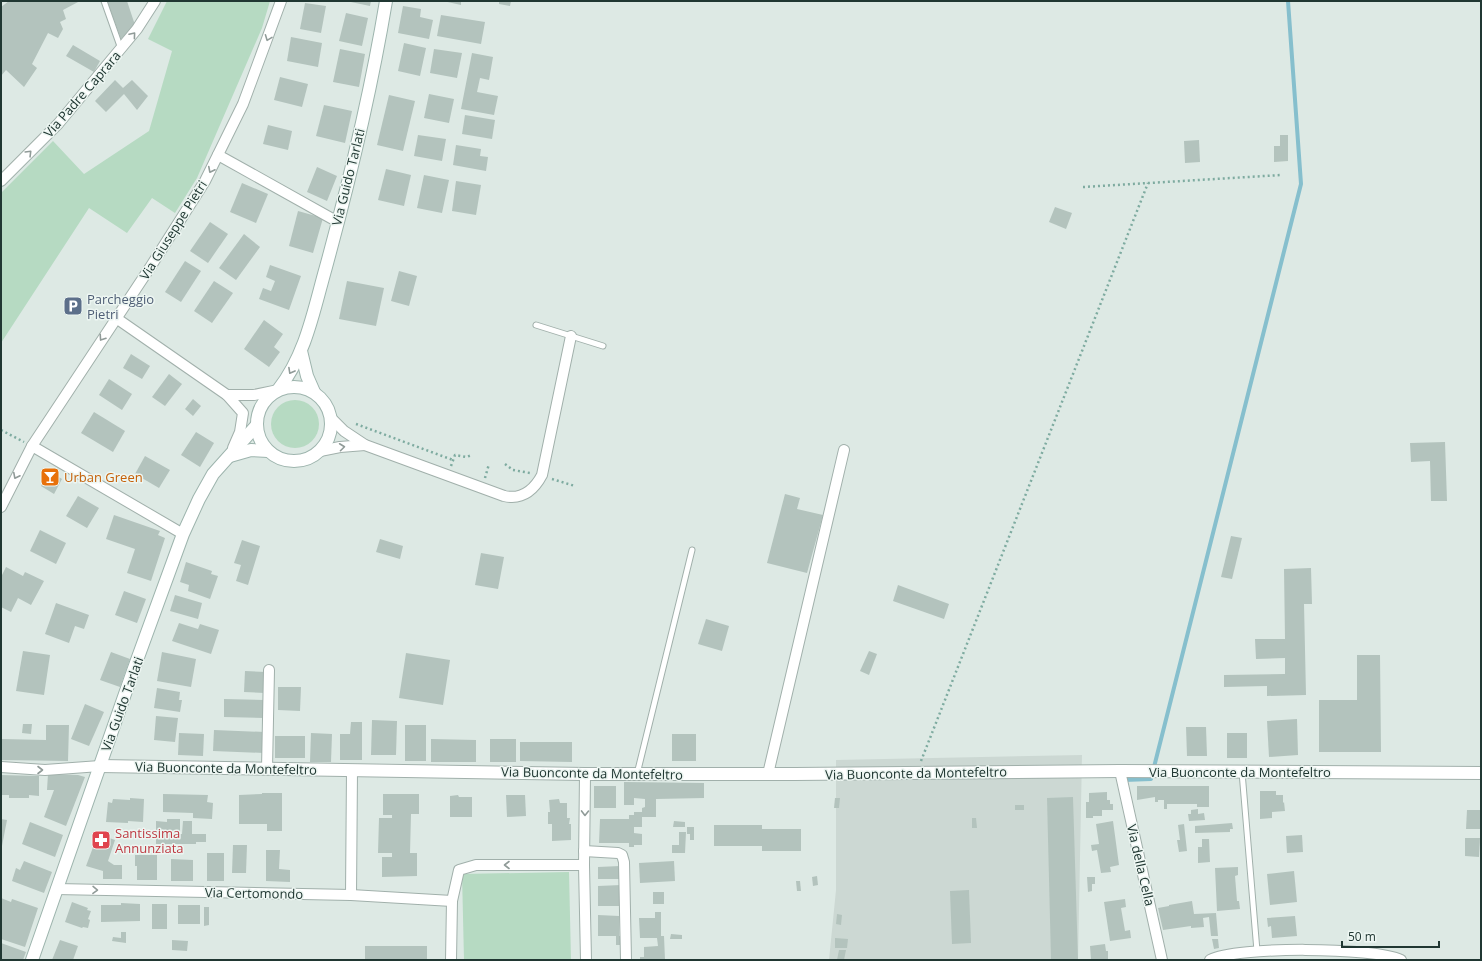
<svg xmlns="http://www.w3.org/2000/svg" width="1482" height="961" viewBox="0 0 1482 961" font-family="'Open Sans',sans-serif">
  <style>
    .built { fill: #ccd8d3 }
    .green { fill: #b6dac2 }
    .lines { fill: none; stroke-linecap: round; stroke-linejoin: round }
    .stream { stroke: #86bfcd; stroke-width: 4 }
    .building { fill: #b3c3bd }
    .service-casing { stroke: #a1b0ab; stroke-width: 7 }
    .minor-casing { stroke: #a1b0ab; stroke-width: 12 }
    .tertiary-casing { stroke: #a1b0ab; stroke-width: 14 }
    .secondary-casing { stroke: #9db4ad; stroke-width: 14 }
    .path { stroke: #7eaba0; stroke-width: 2.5; stroke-dasharray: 2 3; stroke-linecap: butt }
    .service { stroke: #fff; stroke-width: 5 }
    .minor { stroke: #fff; stroke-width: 10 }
    .tertiary { stroke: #fff; stroke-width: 12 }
    .secondary { stroke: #fff; stroke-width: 12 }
    .oneway { stroke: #909b98 }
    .labels { text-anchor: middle; stroke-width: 3; stroke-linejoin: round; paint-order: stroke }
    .street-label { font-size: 13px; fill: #203732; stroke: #edf6f2 }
    .service-label { font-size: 13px; fill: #4e5e75; stroke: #edf6f2; text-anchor: start }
    .food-label { font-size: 13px; fill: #c56008; stroke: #edf6f2; text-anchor: start }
    .health-label { font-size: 13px; fill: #be3a42; stroke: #edf6f2; text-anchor: start }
  </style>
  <rect width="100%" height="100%" fill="#dde9e4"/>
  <!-- built -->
  <path class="built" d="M1082,755L1078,960H829L836,890V760Z"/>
  <!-- green -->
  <g class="green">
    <path d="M167,1H270L262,28L197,178L175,213L152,198L127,233L89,208L1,343V193L53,141L84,174L149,131L172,51L148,39Z"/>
    <circle cx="295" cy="424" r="24"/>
    <path d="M569,872L571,960H464L462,874Z"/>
  </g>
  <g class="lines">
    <!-- stream -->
    <path class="stream" d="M1124,782V780L1151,779L1301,184L1288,1"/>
  </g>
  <!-- building -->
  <g class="building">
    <path d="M9,1H80L63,10L66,19L60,22L63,29L58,38L48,33L32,64L37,68L24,87L6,70L1,76V7Z"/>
    <path d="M107,1H127L135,25L121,39Z"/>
    <path d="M346,1H371L370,6Z"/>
    <path d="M443,1H461V5Z"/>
    <path d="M499,1H511L510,6L499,4Z"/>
    <path d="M305,3L326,6L321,33L300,29Z"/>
    <path d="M403,6L421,9L420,17L433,20L429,39L398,33Z"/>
    <path d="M346,13L368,18L362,46L339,41Z"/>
    <path d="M441,15L485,22L481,44L437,36Z"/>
    <path d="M291,37L322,43L318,67L287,61Z"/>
    <path d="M404,43L426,48L420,76L398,71Z"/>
    <path d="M73,45L100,61L94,72L66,56Z"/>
    <path d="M340,49L365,54L359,87L333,82Z"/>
    <path d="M434,49L462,53L457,78L430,73Z"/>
    <path d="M472,53L493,57L489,80L480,78L477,92L498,96L494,115L461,109Z"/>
    <path d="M280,77L308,84L302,107L274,100Z"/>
    <path d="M115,80L123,88L132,80L148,96L137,110L124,94L106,112L95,101Z"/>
    <path d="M429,94L454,99L449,123L424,118Z"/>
    <path d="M389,95L415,101L403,151L377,145Z"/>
    <path d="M324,105L352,111L345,143L316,136Z"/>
    <path d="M465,115L495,120L492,139L462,134Z"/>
    <path d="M268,125L292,131L288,150L263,144Z"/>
    <path d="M418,135L446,139L442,161L414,156Z"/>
    <path d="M1280,135H1288V161L1274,162V146H1280Z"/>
    <path d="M1199,140L1200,162L1185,163L1184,141Z"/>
    <path d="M456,145L481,149L480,156L488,157L486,171L453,165Z"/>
    <path d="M317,167L337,176L327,201L307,192Z"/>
    <path d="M386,169L411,175L404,206L378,200Z"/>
    <path d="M424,175L449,180L442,213L417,208Z"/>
    <path d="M456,181L481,185L476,215L452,211Z"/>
    <path d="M242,183L268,194L256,223L230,212Z"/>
    <path d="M1055,207L1072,213L1066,229L1049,222Z"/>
    <path d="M298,211L323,218L313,253L289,246Z"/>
    <path d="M210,222L228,234L208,263L190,251Z"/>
    <path d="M244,234L260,247L236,280L219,268Z"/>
    <path d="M185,261L201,271L181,302L165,292Z"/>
    <path d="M270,265L301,276L289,310L259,299L263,288L271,291L275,281L266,277Z"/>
    <path d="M399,271L417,276L409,306L391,301Z"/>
    <path d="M214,281L233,293L212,323L194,311Z"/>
    <path d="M347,281L384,288L376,326L339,319Z"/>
    <path d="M264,320L283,334L274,347L280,352L269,367L244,349Z"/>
    <path d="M131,354L150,366L142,379L123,368Z"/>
    <path d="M169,374L182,384L165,406L152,397Z"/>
    <path d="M109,379L132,394L122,410L99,395Z"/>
    <path d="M193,399L201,406L193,416L185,409Z"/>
    <path d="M94,412L125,431L113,452L81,433Z"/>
    <path d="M196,432L214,443L200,467L181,455Z"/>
    <path d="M1445,442L1447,501H1431L1430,461L1411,462L1410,443Z"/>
    <path d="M145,456L170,470L159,488L135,474Z"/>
    <path d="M49,471L62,479L54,494L41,486Z"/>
    <path d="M785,494L800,498L797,509L823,515L807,573L767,563Z"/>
    <path d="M78,496L99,508L87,528L66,516Z"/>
    <path d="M114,515L160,531L158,535L165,538L151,581L127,573L135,549L106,539Z"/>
    <path d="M40,530L66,543L56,564L30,551Z"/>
    <path d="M1231,536L1242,538L1232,579L1221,577Z"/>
    <path d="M380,539L403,546L400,559L376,552Z"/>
    <path d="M242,540L260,546L248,585L236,581L241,565L234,563Z"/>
    <path d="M481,553L504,557L498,589L475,585Z"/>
    <path d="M186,562L212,571L211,574L218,576L210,599L188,591L189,585L180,582Z"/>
    <path d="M6,567L23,576L25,572L44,581L31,605L18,598L11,612L1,607V577Z"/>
    <path d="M1311,568L1312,604H1304L1306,695L1267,696V686L1224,687V675L1285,674V658L1256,659L1255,639H1285L1284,569Z"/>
    <path d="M898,585L949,604L944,619L893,601Z"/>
    <path d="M124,591L146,599L137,623L115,615Z"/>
    <path d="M175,595L202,603L198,619L170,611Z"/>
    <path d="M56,603L89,615L84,629L75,626L69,643L45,634Z"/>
    <path d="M706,619L729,626L722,651L698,644Z"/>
    <path d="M179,623L198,629L200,624L219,630L211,654L172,641Z"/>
    <path d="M23,651L50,655L44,695L16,691Z"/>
    <path d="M869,651L877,654L869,675L860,671Z"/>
    <path d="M111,652L130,659L120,687L100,680Z"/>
    <path d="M162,652L196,659L191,687L157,681Z"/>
    <path d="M406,653L450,660L443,705L399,698Z"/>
    <path d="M1357,655H1380L1381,752H1319V700H1357Z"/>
    <path d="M245,671L266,672L265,693L244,692Z"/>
    <path d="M278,687H301L300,711L278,710Z"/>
    <path d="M157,688L180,692L179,700H182L180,712L154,708Z"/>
    <path d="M224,699L264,700V718L224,717Z"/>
    <path d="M85,704L104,712L89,746L71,739Z"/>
    <path d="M156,716L178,718L175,742L154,740Z"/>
    <path d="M1297,719L1298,755L1269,757L1267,721Z"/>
    <path d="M372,720L397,721L396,755H371Z"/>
    <path d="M351,722H362V760H340V734H350Z"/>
    <path d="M23,724H32L31,734L22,733Z"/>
    <path d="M46,725H69L68,761L1,760V734H2V739L46,740Z"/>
    <rect x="405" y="725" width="21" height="36"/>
    <path d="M1186,727H1206L1207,756H1187Z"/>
    <path d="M214,730L265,732L264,753L213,751Z"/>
    <path d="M179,733L204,734L203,756L178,755Z"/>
    <path d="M311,733L332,734L331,762H310Z"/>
    <rect x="1227" y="733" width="20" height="25"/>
    <rect x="672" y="734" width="24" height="27"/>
    <rect x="275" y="736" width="30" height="22"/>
    <path d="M431,739L476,740V762H431Z"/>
    <rect x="490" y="739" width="26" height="23"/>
    <path d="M520,742H572V762L520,761Z"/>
    <path d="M48,774L78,775L85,777L66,826L44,817L54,790H47Z"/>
    <path d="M1,775L39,776V796L29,795V798H9V795H1Z"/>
    <path d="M624,782L704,783V798L656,799V817H642V827H634V833L642,834V845H634V847H629V843H599L600,819H629V815H634V812H642V808L645,807V799L634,798V805H624Z"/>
    <rect x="594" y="786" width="22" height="22"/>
    <path d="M1137,786H1209V807H1197V804H1167V809H1164V800H1158V802H1155V797L1137,800Z"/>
    <path d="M1260,791H1276V795H1283V803L1284,802L1285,811L1272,812V818L1260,819Z"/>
    <path d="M1107,792V800H1110V804H1113V810H1102V816H1093V818H1086V802H1089V793Z"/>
    <path d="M262,793H282V831H267V824H239V795L262,794Z"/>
    <path d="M163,794L208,795L207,802L213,803L212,819L193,818V813L163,812Z"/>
    <path d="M383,794H419V814H411L410,853H417V876L382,877V857H392V853H378L379,818H392V815H383Z"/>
    <path d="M458,795L459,797H472V817H450V796Z"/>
    <path d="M506,795H525L526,816L507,817Z"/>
    <path d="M1073,797L1078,960H1051L1047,798Z"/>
    <path d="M130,798L144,799L143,822L128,821V823L106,822L108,802L112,803L113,799L130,800Z"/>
    <path d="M835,798H840L839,808H834Z"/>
    <path d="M559,799L560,803H567V818H570L569,824H571V840L552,841V824H548V812H550L549,800Z"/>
    <rect x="1015" y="805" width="9" height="5"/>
    <path d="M1198,809V814L1204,813L1205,820L1189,821L1188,814H1191V810Z"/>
    <path d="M1467,810H1481V829H1466Z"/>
    <path d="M972,818H976L977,828H972Z"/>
    <path d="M1,819L7,820L2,846L1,845Z"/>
    <path d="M167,819H180V834H182L183,821H192V834H206V842H196V844H156V821L167,822Z"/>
    <path d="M674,821L685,822V827H673Z"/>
    <path d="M1113,821L1119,865L1110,867L1111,872L1101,873L1097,850L1092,851L1091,845L1099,844L1096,824Z"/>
    <path d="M30,822L63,835L55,857L22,844Z"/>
    <path d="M1232,823L1233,829H1230V832L1195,833V826Z"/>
    <path d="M1184,824L1187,851L1179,852L1177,840H1180L1178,825Z"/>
    <path d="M714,825H762V829H801V851H762V846H714Z"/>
    <path d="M687,827H694V840H690V834H687Z"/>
    <path d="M679,832H686L685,853H672V845H679Z"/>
    <path d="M98,834L115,840L108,861L114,865H122V879H103V871L86,866Z"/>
    <path d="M1302,835L1303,852L1287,853L1286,836Z"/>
    <path d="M1465,838H1480L1479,857L1465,856Z"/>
    <path d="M1202,839H1209L1210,862L1198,863V847H1202Z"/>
    <path d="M233,845H247L246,873H232Z"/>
    <path d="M266,850H280L279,869L290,870V882L266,881Z"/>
    <rect x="207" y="853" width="17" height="28"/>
    <path d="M135,855H157V880H137V866H135Z"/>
    <path d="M171,859L193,860V881H171Z"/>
    <path d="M24,861L52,872L44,893L12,881L16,868L20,870Z"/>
    <path d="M674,861L675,881L640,883L639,863Z"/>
    <path d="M620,866V879H598V867Z"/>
    <path d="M1238,867V875L1235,876L1237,901H1239L1240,909L1217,911L1215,868Z"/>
    <path d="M1294,871L1297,902L1270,905L1267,874Z"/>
    <path d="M817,876L818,885L813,886L812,877Z"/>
    <path d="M1087,877H1095V884H1092V891L1088,892Z"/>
    <path d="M796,881H800L801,891H797Z"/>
    <path d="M621,885V906H598V886Z"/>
    <path d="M969,890L971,943L952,944L950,891Z"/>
    <rect x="653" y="892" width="11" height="12"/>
    <path d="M1,898L11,902L12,899L38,908L25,947L1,939Z"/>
    <path d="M1125,899L1126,907L1121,908L1125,931L1130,930L1131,938L1110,941L1104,902Z"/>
    <path d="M1192,901L1194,914L1216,913L1218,936H1211L1209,917L1203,918L1204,927L1191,928V926L1163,930L1158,908L1169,906V905Z"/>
    <path d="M72,902L88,908L87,910L91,911L88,919L90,920L88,928L83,927L82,928L65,922Z"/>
    <path d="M121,903L140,904V921L101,922V905H121Z"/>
    <rect x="152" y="904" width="15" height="25"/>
    <rect x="178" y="905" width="22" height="19"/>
    <path d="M204,907H209V925L204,926Z"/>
    <path d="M655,912H661V936H664L665,960H640V957H644V947L658,946L657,938H640L639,918H655Z"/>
    <path d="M837,914L842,915L841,925L836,924Z"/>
    <path d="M598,915L619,916V936H622V945H616V936H598Z"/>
    <path d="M1295,916L1297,936L1272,938L1271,926L1268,927L1267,918Z"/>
    <path d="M121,932H126V943L112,941L113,937L121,938Z"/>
    <path d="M671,934L682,935V939H670Z"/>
    <path d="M835,938L848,939L847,948H835Z"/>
    <path d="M1212,939H1218L1219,948L1214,949Z"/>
    <path d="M60,940L78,946L73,960H52Z"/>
    <path d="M172,940L188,941L187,951L172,950Z"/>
    <path d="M1,943L26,952L23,960H1Z"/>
    <path d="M1105,944L1106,951H1108V960H1091L1090,946Z"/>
    <rect x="365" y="946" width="62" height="14"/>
    <path d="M839,950H846L844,960H837Z"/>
  </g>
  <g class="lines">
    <!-- service casing -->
    <g class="service-casing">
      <g id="service">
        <path d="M104,1L121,49"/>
        <path d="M536,325L603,346"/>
        <path d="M1242,772L1257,951"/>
        <path d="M637,774L692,550"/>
      </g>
    </g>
    <!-- minor casing -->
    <g class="minor-casing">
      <g id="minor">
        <path d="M218,155L338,222"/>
        <path d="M1,181L58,124L137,29L155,1"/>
        <path d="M116,318L227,395L243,413L240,432L233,448"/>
        <path d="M227,395H254L278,390"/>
        <path d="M331,418L344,431L365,445L504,496C522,500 534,490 542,475L571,336"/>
        <path d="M32,446L183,534"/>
        <path d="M320,451L340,447L365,445"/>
        <path d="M1,507L32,446L151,266L205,181L243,104L281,1"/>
        <path d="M1,767L45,770L100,766"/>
        <path d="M267,769L269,670"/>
        <path d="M1120,771L1162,960"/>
        <path d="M768,774L844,450"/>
        <path d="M584,851L618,853L622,855L624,862L626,960"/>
        <path d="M584,865L586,960"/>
        <path d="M56,889L351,895L452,901"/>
        <path d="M351,895L352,770"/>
        <path d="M451,960L452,901L459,870L476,865H584L585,774"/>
        <path d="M1210,960C1237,946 1373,947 1401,960"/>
      </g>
    </g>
    <!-- tertiary casing -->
    <g class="tertiary-casing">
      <path id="tertiary" d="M100,766L585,774H795L1120,771L1481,773"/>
    </g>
    <!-- secondary casing -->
    <g class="secondary-casing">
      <g id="secondary">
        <path d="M301,351L307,376L314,392"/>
        <circle cx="294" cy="424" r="37"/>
        <path d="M278,390C306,355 314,309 326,267C350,179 371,91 386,1"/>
        <path d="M230,456L251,450L268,451"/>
        <path d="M32,960L133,671L183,534L199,499L213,474L256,426"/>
      </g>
    </g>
    <!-- path -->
    <g class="path">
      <path d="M1083,187L1281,175"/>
      <path d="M356,424L453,460"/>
      <path d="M1,430L24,442"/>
      <path d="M505,464L513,470L530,473"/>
      <path d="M451,466L455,455L466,457L472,455"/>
      <path d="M485,478L489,464"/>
      <path d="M552,479L575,486"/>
      <path d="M921,761L1148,183"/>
    </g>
    <!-- service -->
    <use href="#service" class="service"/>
    <!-- minor -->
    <use href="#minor" class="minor"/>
    <!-- tertiary -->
    <use href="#tertiary" class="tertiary"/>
    <!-- secondary -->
    <use href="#secondary" class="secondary"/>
  </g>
  <!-- one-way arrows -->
  <defs><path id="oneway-chevron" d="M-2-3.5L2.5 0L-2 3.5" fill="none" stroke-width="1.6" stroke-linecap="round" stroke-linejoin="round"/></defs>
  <g class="oneway">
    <use href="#oneway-chevron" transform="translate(133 35) rotate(-50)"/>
    <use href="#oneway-chevron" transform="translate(268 38) rotate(111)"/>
    <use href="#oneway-chevron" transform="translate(29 153) rotate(-45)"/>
    <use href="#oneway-chevron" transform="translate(211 170) rotate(117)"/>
    <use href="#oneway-chevron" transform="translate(102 338) rotate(124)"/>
    <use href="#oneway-chevron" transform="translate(291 371) rotate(119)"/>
    <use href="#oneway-chevron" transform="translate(342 447) rotate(-7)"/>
    <use href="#oneway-chevron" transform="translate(16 476) rotate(117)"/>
    <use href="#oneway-chevron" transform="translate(40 770)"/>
    <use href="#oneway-chevron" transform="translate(585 813) rotate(91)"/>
    <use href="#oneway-chevron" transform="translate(507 865) rotate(-180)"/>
    <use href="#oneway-chevron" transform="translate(95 890) rotate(1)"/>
  </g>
  <!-- icons -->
  <defs>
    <g id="parking-square" transform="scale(1)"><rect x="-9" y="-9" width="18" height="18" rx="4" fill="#5c6f8a" stroke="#edf6f2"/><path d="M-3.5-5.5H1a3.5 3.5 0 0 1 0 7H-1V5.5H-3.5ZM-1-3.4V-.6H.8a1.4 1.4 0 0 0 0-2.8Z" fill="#fff"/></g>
    <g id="bar-square" transform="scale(1)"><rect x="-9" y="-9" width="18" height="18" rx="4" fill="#e8710a" stroke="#edf6f2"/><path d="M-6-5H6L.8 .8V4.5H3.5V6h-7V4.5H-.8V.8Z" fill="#fff"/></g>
    <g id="pharmacy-square" transform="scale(1)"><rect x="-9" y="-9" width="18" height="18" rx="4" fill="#e0444e" stroke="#edf6f2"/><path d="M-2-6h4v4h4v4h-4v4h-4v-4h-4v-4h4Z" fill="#fff"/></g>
  </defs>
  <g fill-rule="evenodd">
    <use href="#parking-square" x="73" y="306"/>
    <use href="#bar-square" x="50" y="477"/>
    <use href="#pharmacy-square" x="101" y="840"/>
  </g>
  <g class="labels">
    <!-- street labels -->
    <g class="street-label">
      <text transform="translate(82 94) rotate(-49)" y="5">Via Padre Caprara</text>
      <text transform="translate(348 177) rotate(-76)" y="5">Via Guido Tarlati</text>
      <text transform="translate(173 230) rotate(-58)" y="5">Via Giuseppe Pietri</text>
      <text transform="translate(122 704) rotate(-70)" y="5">Via Guido Tarlati</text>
      <text transform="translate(226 768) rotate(1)" y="5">Via Buonconte da Montefeltro</text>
      <text x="1240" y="777">Via Buonconte da Montefeltro</text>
      <text transform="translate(592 773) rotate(1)" y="5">Via Buonconte da Montefeltro</text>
      <text transform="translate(916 773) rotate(-1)" y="5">Via Buonconte da Montefeltro</text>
      <text transform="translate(1141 865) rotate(77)" y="5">Via della Cella</text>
      <text transform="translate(254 893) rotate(1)" y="5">Via Certomondo</text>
    </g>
    <!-- service labels -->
    <g class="service-label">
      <text x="87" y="304">Parcheggio<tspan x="87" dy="15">Pietri</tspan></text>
    </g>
    <!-- food labels -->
    <g class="food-label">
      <text x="64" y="482">Urban Green</text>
    </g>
    <!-- health labels -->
    <g class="health-label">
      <text x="115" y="838">Santissima<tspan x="115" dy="15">Annunziata</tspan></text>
    </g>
  </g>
  <!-- border -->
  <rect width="1482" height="961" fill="none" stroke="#203732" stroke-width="4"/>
  <!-- scale -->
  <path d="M1342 941v6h97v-6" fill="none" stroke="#203732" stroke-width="2"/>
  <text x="1348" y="941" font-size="12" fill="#203732" stroke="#edf6f2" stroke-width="3" paint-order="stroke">50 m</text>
</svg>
